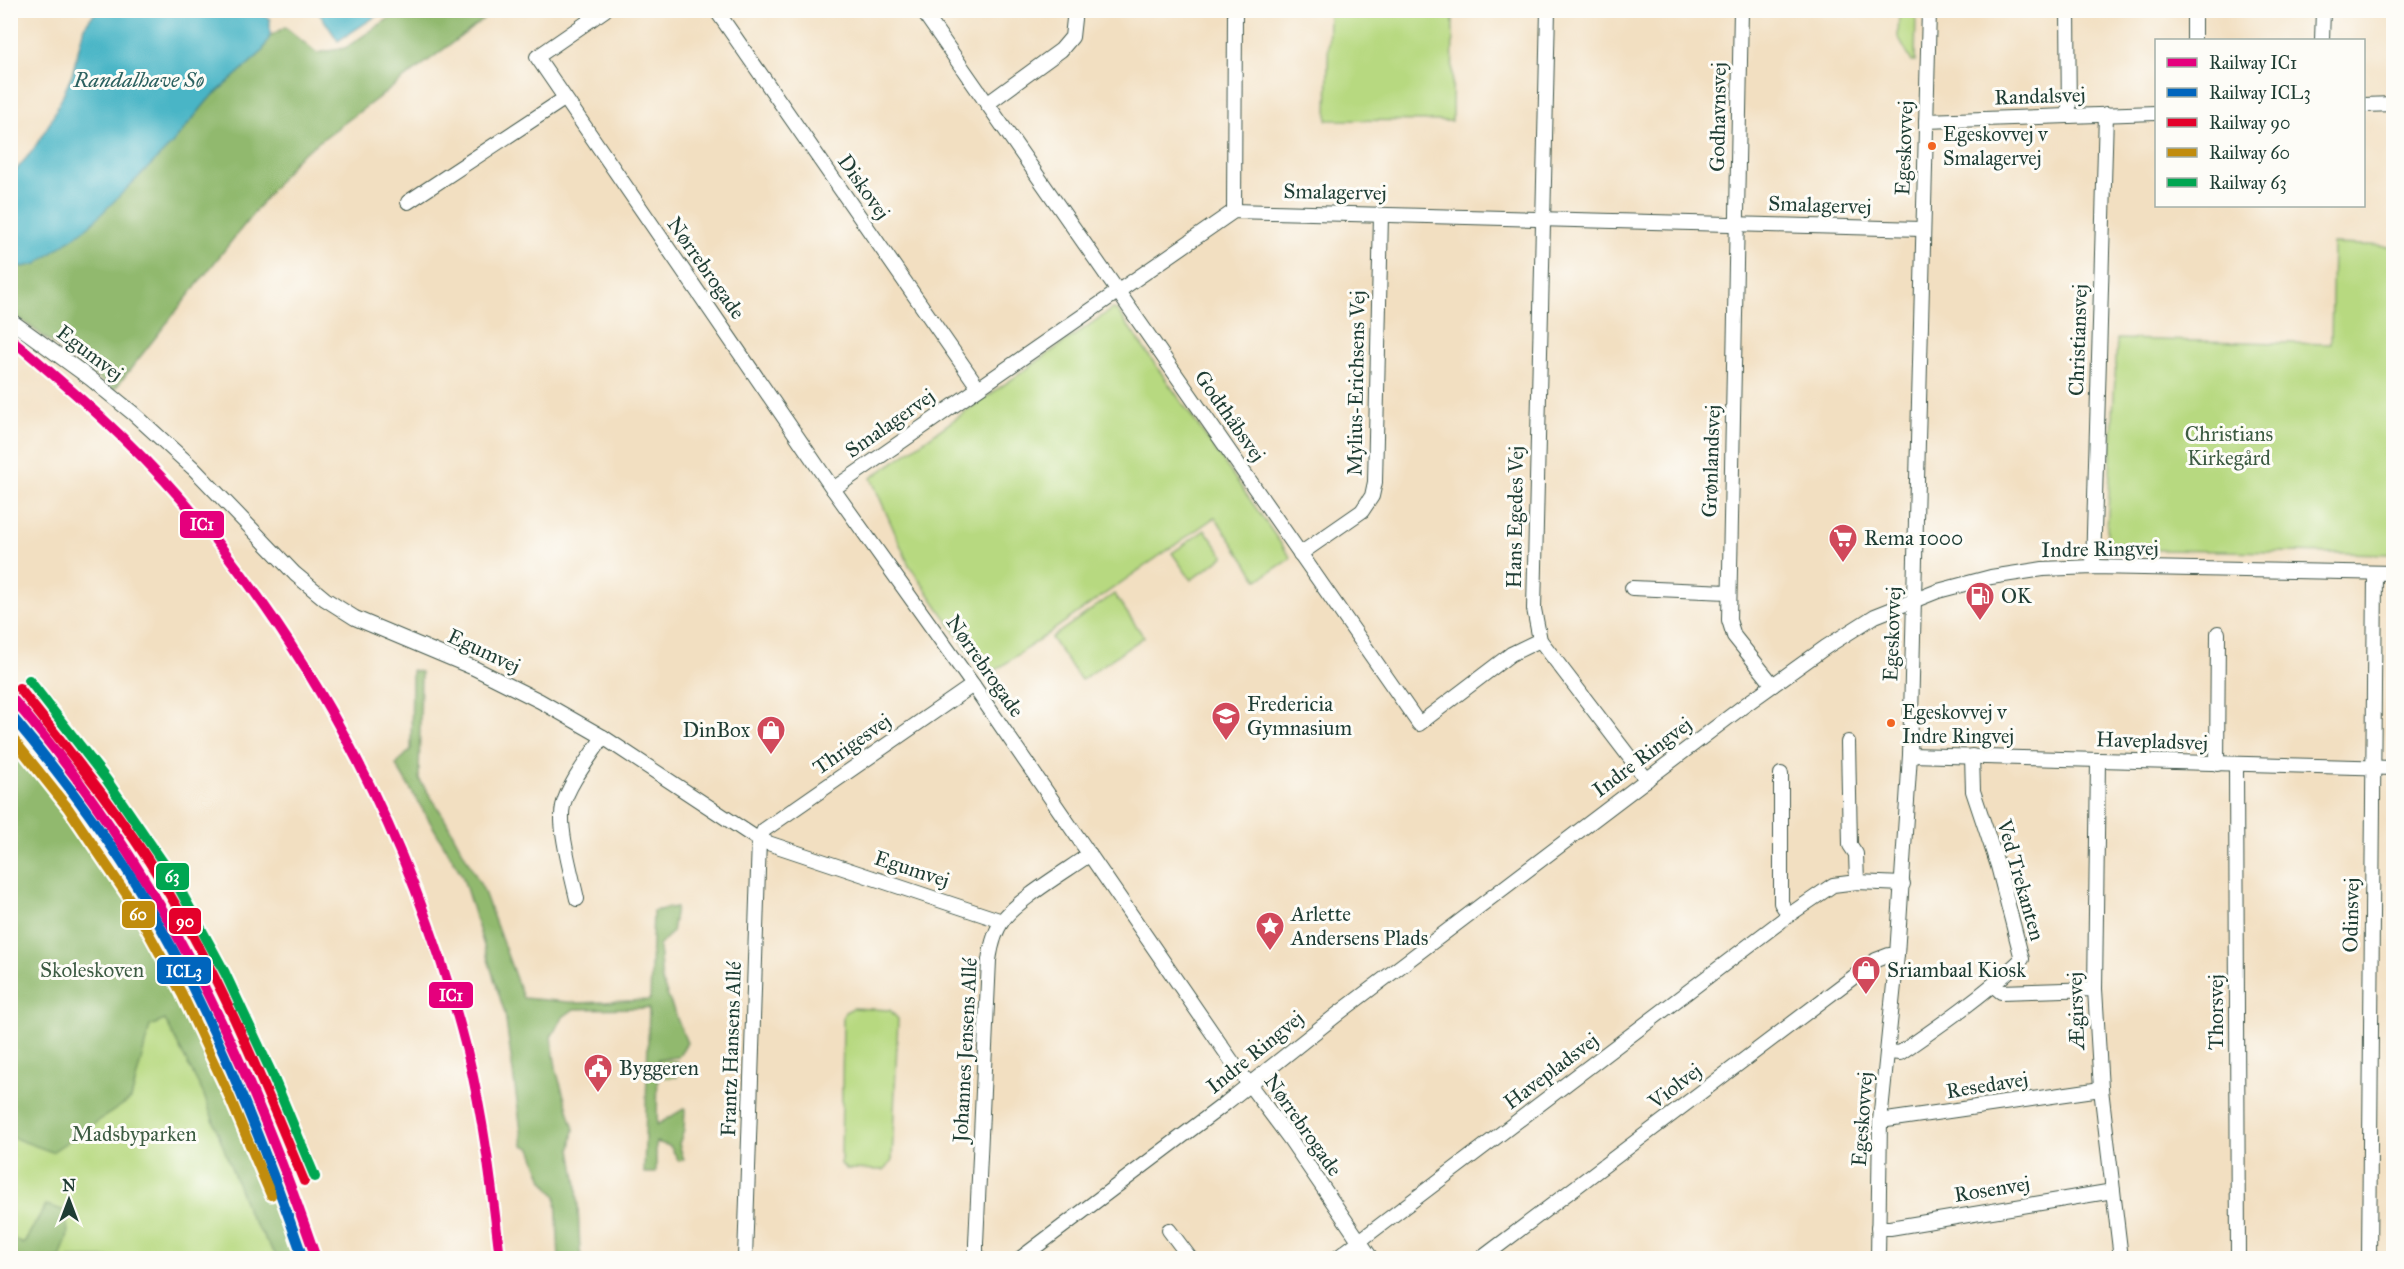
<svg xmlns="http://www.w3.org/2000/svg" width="2404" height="1269" viewBox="0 0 2404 1269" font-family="'IM FELL Great Primer',serif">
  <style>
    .green { fill: #b7d980; stroke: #6b8b5a; stroke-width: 1.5 }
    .forest { fill: #91b96e; stroke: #587b51; stroke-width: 1.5 }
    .water { fill: #49b5c6; stroke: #34797d; stroke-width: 1.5 }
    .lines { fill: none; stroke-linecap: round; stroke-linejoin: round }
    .minor-casing { stroke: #3f5549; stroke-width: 16 }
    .minor { stroke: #fff; stroke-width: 14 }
    .rail-1-casing { stroke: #fdfcf7; stroke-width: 15 }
    .rail-2-casing { stroke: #fdfcf7; stroke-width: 15 }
    .rail-3-casing { stroke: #fdfcf7; stroke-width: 15 }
    .rail-4-casing { stroke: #fdfcf7; stroke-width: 15 }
    .rail-5-casing { stroke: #fdfcf7; stroke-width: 15 }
    .rail-1 { stroke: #e5007d; stroke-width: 10 }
    .rail-2 { stroke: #0065bd; stroke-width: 10 }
    .rail-3 { stroke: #e4002b; stroke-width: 10 }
    .rail-4 { stroke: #c18c0d; stroke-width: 10 }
    .rail-5 { stroke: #00a651; stroke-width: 10 }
    .bus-dot { fill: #f26522; stroke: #fdfcf7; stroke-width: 2 }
    .labels { text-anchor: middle; stroke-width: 6; stroke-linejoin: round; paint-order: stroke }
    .bus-label { font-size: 20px; fill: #1f3d34; stroke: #fdfcf7; text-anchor: start }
    .street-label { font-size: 21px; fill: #1f3d34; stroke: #fdfcf7 }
    .park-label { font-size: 21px; fill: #3d5c43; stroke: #fdfcf7 }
    .poi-label { font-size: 21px; fill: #1f3d34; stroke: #fdfcf7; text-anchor: start }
    .water-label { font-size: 22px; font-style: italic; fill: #2c6160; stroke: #fdfcf7 }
    .line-badge { stroke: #fdfcf7; stroke-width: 2 }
    .badge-label { font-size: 16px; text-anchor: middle; font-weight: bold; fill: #fff }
  </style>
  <rect width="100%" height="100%" fill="#fdfcf7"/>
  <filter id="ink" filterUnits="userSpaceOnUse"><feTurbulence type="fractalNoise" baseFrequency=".0167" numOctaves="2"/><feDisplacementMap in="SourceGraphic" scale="12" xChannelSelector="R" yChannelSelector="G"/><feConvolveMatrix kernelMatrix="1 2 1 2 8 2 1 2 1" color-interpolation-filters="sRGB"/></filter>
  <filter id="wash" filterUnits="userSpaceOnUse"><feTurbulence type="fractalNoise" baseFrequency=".008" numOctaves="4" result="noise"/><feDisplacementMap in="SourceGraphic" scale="24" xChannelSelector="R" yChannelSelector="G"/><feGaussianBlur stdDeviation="1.35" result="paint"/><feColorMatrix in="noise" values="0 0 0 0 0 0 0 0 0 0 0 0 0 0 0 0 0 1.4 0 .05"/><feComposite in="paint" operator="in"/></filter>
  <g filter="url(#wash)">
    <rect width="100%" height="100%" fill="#f2dfc1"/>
    <!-- green -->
    <g class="green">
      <path d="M1329,11H1453L1452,121L1327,120Z"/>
      <path d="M1899,11H1916L1915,62H1912L1898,37Z"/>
      <path d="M2333,244L2393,246V554L2106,549L2117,339L2331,344Z"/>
      <path d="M1112,309L1117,310L1291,558L1258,580L1215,517L986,677L909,565L871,478Z"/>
      <path d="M1205,530L1224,556L1191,580L1172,553Z"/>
      <path d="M1114,594L1144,637L1081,680L1051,638Z"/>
      <path d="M10,702L74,786L137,882L223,1037L247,1082L289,1188L309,1258H11Z"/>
      <path d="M853,1008L890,1010L898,1019L892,1161L884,1170L846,1169L841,1164L843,1017L845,1012Z"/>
      <path d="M659,1060L677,1061V1077H659Z"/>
    </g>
    <!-- forest -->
    <g class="forest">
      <path d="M400,11H477L483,20L297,158L114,390L11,312L10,270L14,265L23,267L172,144L208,100L262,52L270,36L285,27L317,53L345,48Z"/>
      <path d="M412,670L421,672L419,779L444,817L483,889L523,998L579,1003L650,1000L653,911L676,907L672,932L659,946L662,982L687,1043L678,1057L658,1059L657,1125L685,1108L684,1130L679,1144L684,1160L679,1161L670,1146L656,1142V1173H644L649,1008L574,1009L563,1017L551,1037L557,1073L574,1129L571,1149L577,1185L580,1251L582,1258H559L556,1196L543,1180L531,1148L523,1145L505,1014L462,875L396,765L411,749Z"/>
      <path d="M11,702L74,786L137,882L223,1037L247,1082L289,1188L309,1258H278L249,1215L203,1093L165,1020L150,1026L131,1099L52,1152L11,1137Z"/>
      <path d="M46,1205L66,1211L68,1235L60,1258H11V1237L23,1244Z"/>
    </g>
    <!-- water -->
    <g class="water">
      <path d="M100,11H256L270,19V36L262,52L208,100L172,144L89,226L37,264L23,267L10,263L11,176L33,150L51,121L72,75L84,27L93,15Z"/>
      <path d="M318,11H384L338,41Z"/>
    </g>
  </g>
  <g filter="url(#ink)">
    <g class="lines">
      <!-- minor casing -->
      <g class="minor-casing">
        <g id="minor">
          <path d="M605,10L537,57L833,489L973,685L1231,1060L1290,1139L1371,1258"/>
          <path d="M716,10L978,387"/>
          <path d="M922,10L1419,724L1511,654L1540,640"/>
          <path d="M1548,10L1534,609L1540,640L1647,780"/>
          <path d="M1741,10L1729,620L1734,636L1773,685"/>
          <path d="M2068,10L2069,116"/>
          <path d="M2194,10V40"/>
          <path d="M2322,40L2323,10"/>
          <path d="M987,104L1061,50L1072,37L1075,10"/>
          <path d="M2364,105L2394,104"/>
          <path d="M1926,121L2156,113"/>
          <path d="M408,202L564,99"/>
          <path d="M1234,211L1235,10"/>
          <path d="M10,320L91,379L134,414L193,468L295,574L325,599L355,618L474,668L540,701L603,737L759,840L1002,921"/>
          <path d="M833,489L1234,211L1922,229"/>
          <path d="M1300,554L1362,511L1372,496L1375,482L1381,215"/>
          <path d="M2093,567L2106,114"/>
          <path d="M1632,588L1728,592"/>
          <path d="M1848,742L1850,845L1856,854L1857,882"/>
          <path d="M1910,755L2394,768"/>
          <path d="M2098,761L2095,989L2101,1089L2121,1258"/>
          <path d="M2217,764L2218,633"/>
          <path d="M2236,764L2238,1258"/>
          <path d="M1781,774V903L1789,915"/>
          <path d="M577,899C572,876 558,827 563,806C568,784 591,756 603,737"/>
          <path d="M1994,986L2001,992L2095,989"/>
          <path d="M1888,1052L1900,1053C1942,1024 1984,995 2022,959L1998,866L1973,791L1972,756"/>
          <path d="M1880,1121L2101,1089"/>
          <path d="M1878,1228H1890L2113,1191"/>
          <path d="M1169,1230L1190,1258"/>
          <path d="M745,1258L759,840L764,830L973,685"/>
          <path d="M979,1258L976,1253V1243L989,960C991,947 994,932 1003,920C1017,900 1068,870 1090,854"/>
          <path d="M1021,1258L1226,1103L1339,1013L1745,705L1826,647L1875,616L1938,591L1991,577L2043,569L2093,567L2394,573"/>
          <path d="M1337,1258L1789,915L1833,885L1857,882L1903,884"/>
          <path d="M1482,1258L1876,960L1889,955H1897"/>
          <path d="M1878,1258L1880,1121L1897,955L1910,755L1929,10"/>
          <path d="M2369,1258L2375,573"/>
        </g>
      </g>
      <!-- minor -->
      <use href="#minor" class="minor"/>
      <!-- rail-1 casing -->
      <g class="rail-1-casing">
        <g id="rail-1">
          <path d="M10,338C71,389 131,441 183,501C320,660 415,848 467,1051C484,1119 492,1189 500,1258"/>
          <path d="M10,696C155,861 246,1052 316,1258"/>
        </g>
      </g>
      <!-- rail-2 casing -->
      <g class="rail-2-casing">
        <path id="rail-2" d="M10,714C54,766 96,821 132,878C205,997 258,1127 303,1258"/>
      </g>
      <!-- rail-3 casing -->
      <g class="rail-3-casing">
        <path id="rail-3" d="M19,688C69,751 120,813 162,882C220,976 262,1080 304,1181"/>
      </g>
      <!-- rail-4 casing -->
      <g class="rail-4-casing">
        <path id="rail-4" d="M10,735L68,808L131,901L182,994L228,1093L271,1195"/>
      </g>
      <!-- rail-5 casing -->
      <g class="rail-5-casing">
        <path id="rail-5" d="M29,680L106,779L173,877L225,973L272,1074L315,1177"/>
      </g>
      <!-- rail-1 -->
      <use href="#rail-1" class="rail-1"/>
      <!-- rail-2 -->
      <use href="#rail-2" class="rail-2"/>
      <!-- rail-3 -->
      <use href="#rail-3" class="rail-3"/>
      <!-- rail-4 -->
      <use href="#rail-4" class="rail-4"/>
      <!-- rail-5 -->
      <use href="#rail-5" class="rail-5"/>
    </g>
  </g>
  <!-- icons -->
  <defs>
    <g id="supermarket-pin" transform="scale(1.5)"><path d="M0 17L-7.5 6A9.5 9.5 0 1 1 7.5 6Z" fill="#d1495b" stroke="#fdfcf7"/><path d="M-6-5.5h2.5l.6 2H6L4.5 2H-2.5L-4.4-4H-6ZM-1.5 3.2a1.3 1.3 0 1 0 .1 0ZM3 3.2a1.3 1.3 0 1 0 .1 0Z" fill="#fff"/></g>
    <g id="fuel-pin" transform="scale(1.5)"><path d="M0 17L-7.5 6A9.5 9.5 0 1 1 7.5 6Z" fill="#d1495b" stroke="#fdfcf7"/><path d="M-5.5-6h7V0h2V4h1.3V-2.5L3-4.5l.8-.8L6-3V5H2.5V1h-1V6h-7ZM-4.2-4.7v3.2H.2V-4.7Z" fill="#fff"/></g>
    <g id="school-pin" transform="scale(1.5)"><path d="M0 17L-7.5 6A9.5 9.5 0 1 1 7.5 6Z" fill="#d1495b" stroke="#fdfcf7"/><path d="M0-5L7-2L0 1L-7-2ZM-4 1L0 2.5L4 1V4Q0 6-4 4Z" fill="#fff"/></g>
    <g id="shop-pin" transform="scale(1.5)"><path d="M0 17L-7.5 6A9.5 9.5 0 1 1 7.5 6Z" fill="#d1495b" stroke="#fdfcf7"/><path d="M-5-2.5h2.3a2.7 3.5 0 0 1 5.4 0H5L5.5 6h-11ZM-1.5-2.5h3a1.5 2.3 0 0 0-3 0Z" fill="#fff"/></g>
    <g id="sight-pin" transform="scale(1.5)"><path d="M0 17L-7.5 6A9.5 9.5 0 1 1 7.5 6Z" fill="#d1495b" stroke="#fdfcf7"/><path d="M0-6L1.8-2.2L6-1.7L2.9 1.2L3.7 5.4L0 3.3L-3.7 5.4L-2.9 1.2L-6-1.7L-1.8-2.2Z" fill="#fff"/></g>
    <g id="civic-pin" transform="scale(1.5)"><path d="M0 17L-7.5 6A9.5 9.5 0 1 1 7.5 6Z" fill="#d1495b" stroke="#fdfcf7"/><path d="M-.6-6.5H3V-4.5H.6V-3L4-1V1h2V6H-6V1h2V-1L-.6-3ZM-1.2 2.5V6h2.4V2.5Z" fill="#fff"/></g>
  </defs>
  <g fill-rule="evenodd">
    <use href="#supermarket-pin" x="1843" y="538"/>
    <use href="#fuel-pin" x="1980" y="596"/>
    <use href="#school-pin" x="1226" y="716"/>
    <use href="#shop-pin" x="771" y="730"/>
    <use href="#sight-pin" x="1270" y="926"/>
    <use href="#shop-pin" x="1866" y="970"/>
    <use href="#civic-pin" x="598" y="1068"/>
  </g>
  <!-- markers -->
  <g class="bus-dot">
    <circle cx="1932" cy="146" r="5"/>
    <circle cx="1891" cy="723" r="5"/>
  </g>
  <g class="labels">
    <!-- bus labels -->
    <g class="bus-label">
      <text x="1943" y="141">Egeskovvej v<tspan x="1943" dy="24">Smalagervej</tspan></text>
      <text x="1902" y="719">Egeskovvej v<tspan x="1902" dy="24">Indre Ringvej</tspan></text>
    </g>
    <!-- street labels -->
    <g class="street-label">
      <text transform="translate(2040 96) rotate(-2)" y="7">Randalsvej</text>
      <text transform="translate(1718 117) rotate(-89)" y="7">Godhavnsvej</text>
      <text transform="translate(1904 148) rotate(-88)" y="7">Egeskovvej</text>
      <text transform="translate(864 187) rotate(55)" y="7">Diskovej</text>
      <text transform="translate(1335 192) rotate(1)" y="7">Smalagervej</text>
      <text transform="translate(1820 205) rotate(2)" y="7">Smalagervej</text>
      <text transform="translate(706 268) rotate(55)" y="7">Nørrebrogade</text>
      <text transform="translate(2078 340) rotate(-88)" y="7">Christiansvej</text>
      <text transform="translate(90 353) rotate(37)" y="7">Egumvej</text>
      <text transform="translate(1356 383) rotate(-89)" y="7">Mylius-Erichsens Vej</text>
      <text transform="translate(1230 416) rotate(55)" y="7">Godthåbsvej</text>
      <text transform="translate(890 423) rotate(-35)" y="7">Smalagervej</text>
      <text transform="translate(1711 461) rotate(-88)" y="7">Grønlandsvej</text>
      <text transform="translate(1515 517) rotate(-89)" y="7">Hans Egedes Vej</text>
      <text transform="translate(2100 549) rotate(-1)" y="7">Indre Ringvej</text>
      <text transform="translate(1892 634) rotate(-88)" y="7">Egeskovvej</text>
      <text transform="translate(484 651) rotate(25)" y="7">Egumvej</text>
      <text transform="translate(985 666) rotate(55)" y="7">Nørrebrogade</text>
      <text transform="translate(2152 741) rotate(2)" y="7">Havepladsvej</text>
      <text transform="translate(852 744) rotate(-35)" y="7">Thrigesvej</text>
      <text transform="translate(1642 757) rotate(-37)" y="7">Indre Ringvej</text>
      <text transform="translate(912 869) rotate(18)" y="7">Egumvej</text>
      <text transform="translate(2021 880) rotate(74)" y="7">Ved Trekanten</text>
      <text transform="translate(2351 915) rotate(-89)" y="7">Odinsvej</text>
      <text transform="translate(2076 1011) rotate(-92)" y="7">Ægirsvej</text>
      <text transform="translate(2216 1012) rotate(-90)" y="7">Thorsvej</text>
      <text transform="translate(731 1049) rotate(-88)" y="7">Frantz Hansens Allé</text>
      <text transform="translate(965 1050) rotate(-87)" y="7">Johannes Jensens Allé</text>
      <text transform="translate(1255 1052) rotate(-39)" y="7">Indre Ringvej</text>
      <text transform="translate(1551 1071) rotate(-37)" y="7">Havepladsvej</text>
      <text transform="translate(1987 1085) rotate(-9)" y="7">Resedavej</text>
      <text transform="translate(1675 1086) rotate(-37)" y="7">Violvej</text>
      <text transform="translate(1862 1119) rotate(-86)" y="7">Egeskovvej</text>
      <text transform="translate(1303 1125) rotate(55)" y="7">Nørrebrogade</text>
      <text transform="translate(1992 1189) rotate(-9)" y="7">Rosenvej</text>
    </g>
    <!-- park labels -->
    <g class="park-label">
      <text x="2229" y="441">Christians<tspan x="2229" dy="24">Kirkegård</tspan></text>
      <text x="92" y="977">Skoleskoven</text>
      <text x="134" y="1141">Madsbyparken</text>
    </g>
    <!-- poi labels -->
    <g class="poi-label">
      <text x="1864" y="545">Rema 1000</text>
      <text x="2001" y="603">OK</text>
      <text x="1247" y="711">Fredericia<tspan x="1247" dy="24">Gymnasium</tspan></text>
      <text x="750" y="737" text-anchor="end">DinBox</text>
      <text x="1291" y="921">Arlette<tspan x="1291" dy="24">Andersens Plads</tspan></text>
      <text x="1887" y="977">Sriambaal Kiosk</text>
      <text x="619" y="1075">Byggeren</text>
    </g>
    <!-- water labels -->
    <g class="water-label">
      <text x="139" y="87">Randalhave Sø</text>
    </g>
  </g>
  <g class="line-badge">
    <rect x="179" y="510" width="46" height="29" rx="6" fill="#e5007d"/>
    <rect x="155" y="862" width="35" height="29" rx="6" fill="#00a651"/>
    <rect x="121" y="900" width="35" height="29" rx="6" fill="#c18c0d"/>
    <rect x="168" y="907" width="34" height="28" rx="6" fill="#e4002b"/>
    <rect x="156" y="956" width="56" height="29" rx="6" fill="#0065bd"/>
    <rect x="428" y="981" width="46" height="28" rx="6" fill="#e5007d"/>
  </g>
  <g class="badge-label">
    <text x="202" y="530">IC1</text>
    <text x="172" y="882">63</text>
    <text x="138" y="920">60</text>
    <text x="185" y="927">90</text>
    <text x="184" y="977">ICL3</text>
    <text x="451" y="1001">IC1</text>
  </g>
  <!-- margin -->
  <rect width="2404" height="1269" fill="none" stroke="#fdfcf7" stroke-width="36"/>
  <!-- legend -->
  <rect x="2155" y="39" width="210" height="168" fill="#fdfcf7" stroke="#a4b0a9" stroke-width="1.5"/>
  <rect x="2167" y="58" width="30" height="9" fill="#e5007d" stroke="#a4b0a9" stroke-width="1.5"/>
  <text x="2209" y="69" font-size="18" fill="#1f3d34">Railway IC1</text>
  <rect x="2167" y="88" width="30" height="9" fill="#0065bd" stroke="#a4b0a9" stroke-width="1.5"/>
  <text x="2209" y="99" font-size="18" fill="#1f3d34">Railway ICL3</text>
  <rect x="2167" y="118" width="30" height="9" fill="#e4002b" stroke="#a4b0a9" stroke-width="1.5"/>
  <text x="2209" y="129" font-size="18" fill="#1f3d34">Railway 90</text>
  <rect x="2167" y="148" width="30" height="9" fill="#c18c0d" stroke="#a4b0a9" stroke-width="1.5"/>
  <text x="2209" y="159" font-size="18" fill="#1f3d34">Railway 60</text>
  <rect x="2167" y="178" width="30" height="9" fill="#00a651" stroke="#a4b0a9" stroke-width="1.5"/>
  <text x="2209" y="189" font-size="18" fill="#1f3d34">Railway 63</text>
  <!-- north arrow -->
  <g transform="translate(69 1200)" stroke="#fdfcf7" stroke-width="4.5" paint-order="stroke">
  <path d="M0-4.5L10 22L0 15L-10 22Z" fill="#1f3d34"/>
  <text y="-9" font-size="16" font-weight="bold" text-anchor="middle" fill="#1f3d34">N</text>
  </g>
</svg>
